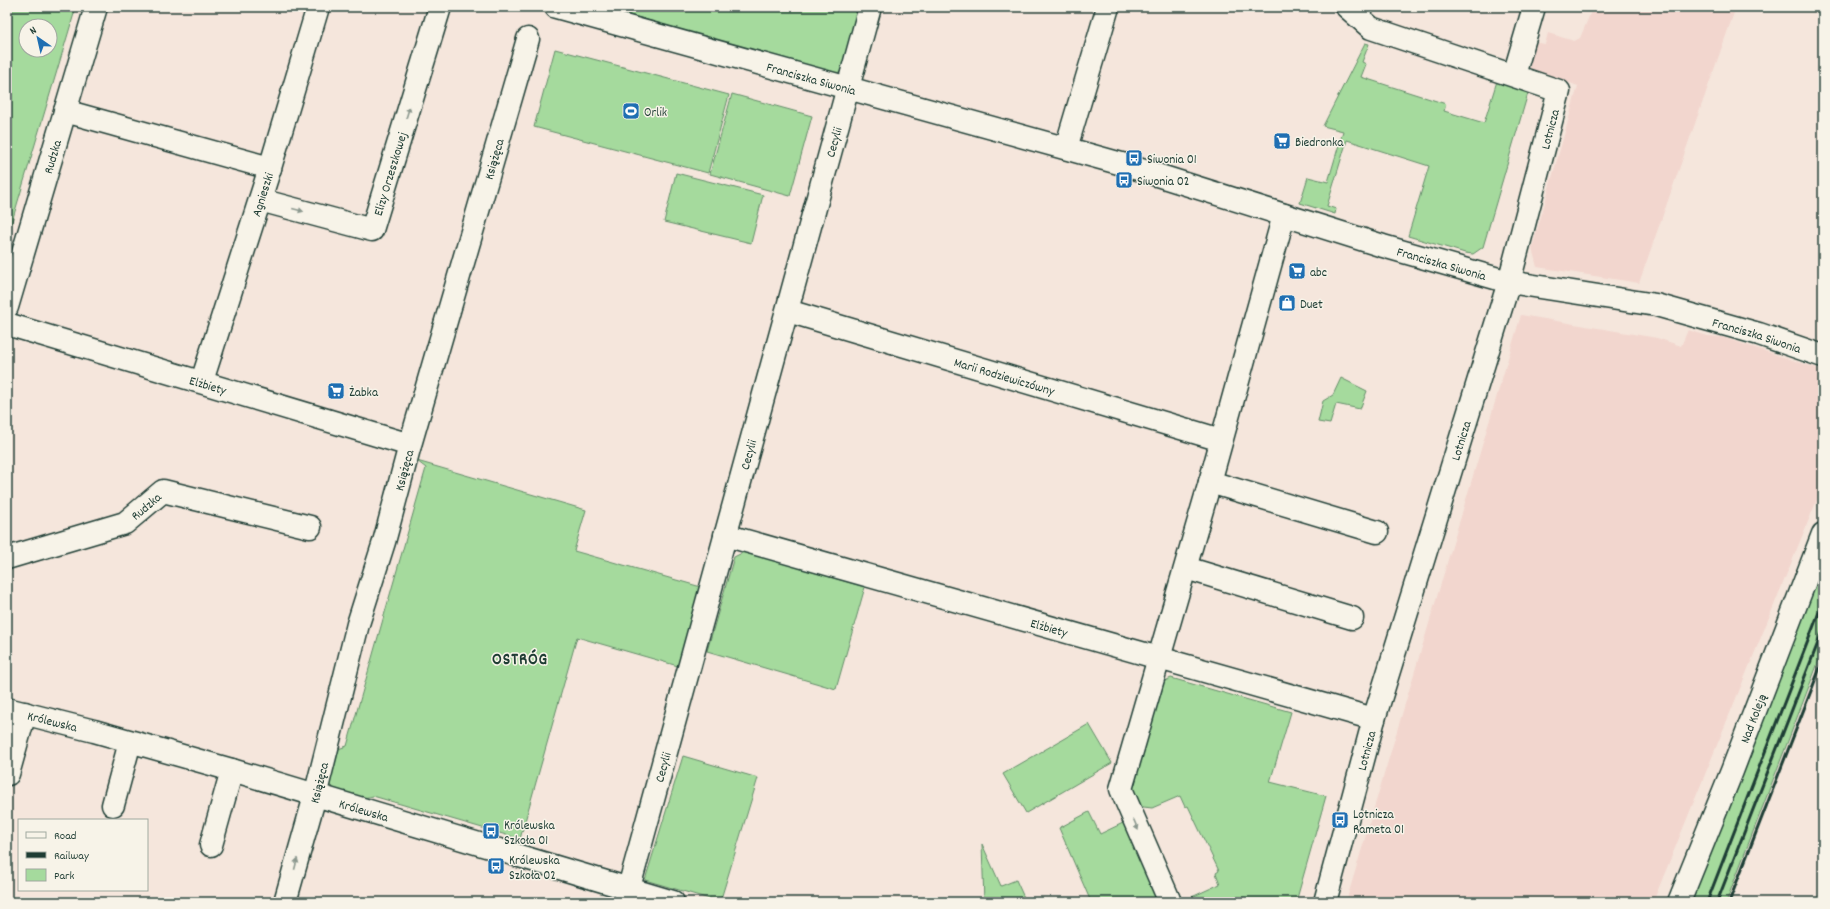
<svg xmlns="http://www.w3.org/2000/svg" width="1830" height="909" viewBox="0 0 1830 909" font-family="Dekko,sans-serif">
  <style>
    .built { fill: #f2d6ce }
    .green { fill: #a5da9d; stroke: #628c68; fill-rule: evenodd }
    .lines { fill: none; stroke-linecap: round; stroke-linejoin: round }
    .minor-casing { stroke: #1f3d34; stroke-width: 25 }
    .minor { stroke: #f7f3e8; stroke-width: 22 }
    .rail { stroke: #1f3d34; stroke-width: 3 }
    .oneway { fill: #8b988e }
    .labels { text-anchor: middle; stroke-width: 3; stroke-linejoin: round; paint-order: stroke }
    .street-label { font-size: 13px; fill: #1f3d34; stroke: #f7f3e8 }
    .poi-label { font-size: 13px; fill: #1f3d34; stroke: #f7f3e8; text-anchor: start }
    .district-label { font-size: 17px; font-weight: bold; letter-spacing: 1px; fill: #1f3d34; stroke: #f7f3e8 }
  </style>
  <rect width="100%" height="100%" fill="#f5e6dc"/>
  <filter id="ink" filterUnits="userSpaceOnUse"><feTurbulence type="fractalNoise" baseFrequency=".025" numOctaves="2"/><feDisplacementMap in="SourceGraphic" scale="8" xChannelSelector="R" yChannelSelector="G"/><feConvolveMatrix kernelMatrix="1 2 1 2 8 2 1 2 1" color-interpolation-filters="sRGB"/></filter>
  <g filter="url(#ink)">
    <!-- built -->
    <g class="built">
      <path d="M1593,7H1736L1639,283L1537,267L1532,248L1578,86L1531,69L1528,60L1534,42L1545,44L1548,33L1574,41L1580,38Z"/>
      <path d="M1521,315L1657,338L1681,346L1688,330L1708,336L1722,337L1823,370V485L1653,902H1346Z"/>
    </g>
    <!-- green -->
    <g class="green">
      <path d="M7,7H76L7,238ZM26,26H50V50H26Z"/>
      <path d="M602,7H861L842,72L830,73Z"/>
      <path d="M1365,43L1369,44L1362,62L1366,64L1361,77L1446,104L1444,111L1484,123L1497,81L1528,93L1483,247L1473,254L1465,253L1408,236L1429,166L1347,140L1327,206L1336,209L1335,214L1300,203L1308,177L1328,182L1343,131L1323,126Z"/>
      <path d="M555,49L729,95L708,173L534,127Z"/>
      <path d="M732,94L812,116L790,196L710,174Z"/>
      <path d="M676,173L763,195L751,243L664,222Z"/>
      <path d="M1341,378L1367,391L1360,409L1336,404L1330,424L1318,422L1323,401L1333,395Z"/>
      <path d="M417,461L586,510L574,551L701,587L678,666L577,637L520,839L373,796C356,801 339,794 326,782L335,750L347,746L426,468Z"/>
      <path d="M1823,548V650L1726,902H1685Z"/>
      <path d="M744,552L865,587L836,689L707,651L734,557Z"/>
      <path d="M1171,678L1291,712L1270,782L1326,796L1296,902H1181L1220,884L1216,873L1219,871L1188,806L1185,807L1180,796L1152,808L1135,806L1131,791L1161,683Z"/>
      <path d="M1089,724L1112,763L1026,813L1003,774Z"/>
      <path d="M683,756L758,778L720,902L645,880Z"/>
      <path d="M1089,812L1100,834L1125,822L1160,902H1091L1059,828Z"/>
      <path d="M982,844L1001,886L1016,880L1026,902H984Z"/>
    </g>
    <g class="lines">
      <!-- minor casing -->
      <g class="minor-casing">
        <g id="minor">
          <path id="s1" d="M556,7L1122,164L1383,246L1509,282L1656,305L1759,334L1823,356"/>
          <path d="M1514,75L1534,7"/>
          <path d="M65,111L270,168"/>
          <path d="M1066,148L1108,7"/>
          <path id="s2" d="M260,200L372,230L440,7"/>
          <path id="s3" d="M7,307L96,7"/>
          <path id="s4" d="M788,311L1221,440"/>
          <path id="s5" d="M7,324L410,445"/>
          <path id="s6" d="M202,381L270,168L318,7"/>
          <path d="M1210,482L1377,532"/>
          <path id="s7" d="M725,535L1374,719"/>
          <path id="s8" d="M7,558L125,523L163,491L310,527"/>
          <path d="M1186,568L1352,618"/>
          <path id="s9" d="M7,709L94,731L232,770L673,902"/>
          <path d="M8,774L25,713"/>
          <path d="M113,805L130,742"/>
          <path d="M211,845L232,770"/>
          <path id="s10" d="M285,902L315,796L358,624L384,542L410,445L528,39"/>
          <path id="s11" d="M625,902L870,7"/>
          <path d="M1170,902L1121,789L1210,482L1284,215"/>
          <path id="s12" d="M1325,902L1374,719L1509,282L1559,91L1371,28L1347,7"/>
          <path id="s13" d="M1679,902L1732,771L1823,534"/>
        </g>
      </g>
      <!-- minor -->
      <use href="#minor" class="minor"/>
      <!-- rail -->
      <g class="rail">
        <path d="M1707,902L1823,602"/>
        <path d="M1717,902L1823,630"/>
        <path d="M1729,902L1823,660"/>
      </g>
    </g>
    <!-- one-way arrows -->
    <defs><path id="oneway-solid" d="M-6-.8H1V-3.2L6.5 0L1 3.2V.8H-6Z"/></defs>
    <g class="oneway">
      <use href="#oneway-solid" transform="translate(408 112) rotate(-73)"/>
      <use href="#oneway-solid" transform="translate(298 210) rotate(15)"/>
      <use href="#oneway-solid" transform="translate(1136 825) rotate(67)"/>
      <use href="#oneway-solid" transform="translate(296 864) rotate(-75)"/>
    </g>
  </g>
  <!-- icons -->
  <defs>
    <g id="stadium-square" transform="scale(0.9)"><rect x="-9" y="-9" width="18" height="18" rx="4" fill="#1f6fb2" stroke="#f7f3e8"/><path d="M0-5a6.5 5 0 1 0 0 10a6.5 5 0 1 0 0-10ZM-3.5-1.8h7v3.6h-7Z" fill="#fff"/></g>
    <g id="supermarket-square" transform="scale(0.9)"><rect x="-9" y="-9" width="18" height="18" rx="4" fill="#1f6fb2" stroke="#f7f3e8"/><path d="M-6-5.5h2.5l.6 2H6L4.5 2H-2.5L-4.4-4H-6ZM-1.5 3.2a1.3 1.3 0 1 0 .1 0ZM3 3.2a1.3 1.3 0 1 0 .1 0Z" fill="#fff"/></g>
    <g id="bus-square" transform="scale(0.9)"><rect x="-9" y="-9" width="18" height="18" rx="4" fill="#1f6fb2" stroke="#f7f3e8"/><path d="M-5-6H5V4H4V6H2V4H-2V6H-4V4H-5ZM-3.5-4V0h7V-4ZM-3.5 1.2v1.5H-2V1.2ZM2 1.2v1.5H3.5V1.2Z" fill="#fff"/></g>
    <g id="shop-square" transform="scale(0.9)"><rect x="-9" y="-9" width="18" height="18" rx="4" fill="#1f6fb2" stroke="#f7f3e8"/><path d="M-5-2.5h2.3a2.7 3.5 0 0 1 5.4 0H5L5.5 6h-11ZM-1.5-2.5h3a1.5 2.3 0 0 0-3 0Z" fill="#fff"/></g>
  </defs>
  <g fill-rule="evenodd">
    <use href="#stadium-square" x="631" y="111"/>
    <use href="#supermarket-square" x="1282" y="141"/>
    <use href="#bus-square" x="1134" y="158"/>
    <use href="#bus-square" x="1124" y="180"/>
    <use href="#supermarket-square" x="1297" y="271"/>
    <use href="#shop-square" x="1287" y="303"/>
    <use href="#supermarket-square" x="336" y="391"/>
    <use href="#bus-square" x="1340" y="820"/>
    <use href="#bus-square" x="491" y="831"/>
    <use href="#bus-square" x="496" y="866"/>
  </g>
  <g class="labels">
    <!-- street labels -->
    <g class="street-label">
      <text dy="5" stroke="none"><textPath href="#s1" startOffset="265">Franciszka Siwonia</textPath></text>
      <text dy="5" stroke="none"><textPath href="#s12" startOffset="805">Lotnicza</textPath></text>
      <text dy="5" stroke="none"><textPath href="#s11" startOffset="788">Cecylii</textPath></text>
      <text dy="5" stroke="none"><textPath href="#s3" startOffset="157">Rudzka</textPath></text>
      <text dy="5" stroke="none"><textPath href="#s10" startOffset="772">Książęca</textPath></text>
      <text dy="5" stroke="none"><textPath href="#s2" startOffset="175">Elizy Orzeszkowej</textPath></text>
      <text dy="5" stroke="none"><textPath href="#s6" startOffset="196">Agnieszki</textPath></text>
      <text dy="5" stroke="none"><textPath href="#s1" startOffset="922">Franciszka Siwonia</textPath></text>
      <text dy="5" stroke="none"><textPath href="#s1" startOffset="1246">Franciszka Siwonia</textPath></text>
      <text dy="5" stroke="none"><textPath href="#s4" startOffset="226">Marii Rodziewiczówny</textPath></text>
      <text dy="5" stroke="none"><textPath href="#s5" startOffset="210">Elżbiety</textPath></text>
      <text dy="5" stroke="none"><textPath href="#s12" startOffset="481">Lotnicza</textPath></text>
      <text dy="5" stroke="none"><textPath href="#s11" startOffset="464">Cecylii</textPath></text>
      <text dy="5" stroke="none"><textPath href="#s10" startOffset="448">Książęca</textPath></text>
      <text dy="5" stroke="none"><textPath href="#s8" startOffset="150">Rudzka</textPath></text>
      <text dy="5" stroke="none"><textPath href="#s7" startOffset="337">Elżbiety</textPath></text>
      <text dy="5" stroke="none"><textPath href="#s13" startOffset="198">Nad Koleją</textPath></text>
      <text dy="5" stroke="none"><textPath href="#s9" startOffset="47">Królewska</textPath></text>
      <text dy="5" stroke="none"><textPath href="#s12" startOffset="157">Lotnicza</textPath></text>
      <text dy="5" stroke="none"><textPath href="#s11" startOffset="140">Cecylii</textPath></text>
      <text dy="5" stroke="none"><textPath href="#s10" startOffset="124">Książęca</textPath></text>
      <text dy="5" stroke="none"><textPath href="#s9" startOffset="371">Królewska</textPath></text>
    </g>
    <!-- poi labels -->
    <g class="poi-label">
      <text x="644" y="116">Orlik</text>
      <text x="1295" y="146">Biedronka</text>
      <text x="1147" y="163">Siwonia 01</text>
      <text x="1137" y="185">Siwonia 02</text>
      <text x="1310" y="276">abc</text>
      <text x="1300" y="308">Duet</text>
      <text x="349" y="396">Żabka</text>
      <text x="1353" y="818">Lotnicza<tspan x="1353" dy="15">Rameta 01</tspan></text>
      <text x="504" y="829">Królewska<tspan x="504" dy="15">Szkoła 01</tspan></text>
      <text x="509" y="864">Królewska<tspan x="509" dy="15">Szkoła 02</tspan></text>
    </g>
    <!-- district labels -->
    <g class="district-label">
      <text x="520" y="664">OSTRÓG</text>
    </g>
  </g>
  <!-- margin -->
  <rect width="1830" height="909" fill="none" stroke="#f7f3e8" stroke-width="24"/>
  <rect x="12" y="12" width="1806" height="885" fill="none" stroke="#1f3d34" stroke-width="1.5" filter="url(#ink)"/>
  <!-- legend -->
  <rect x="18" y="819" width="130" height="72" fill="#f7f3e8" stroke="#a1aaa0"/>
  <rect x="26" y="832" width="20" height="6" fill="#f7f3e8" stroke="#a1aaa0"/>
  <text x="54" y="839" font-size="12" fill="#1f3d34">Road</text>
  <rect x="26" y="852" width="20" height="6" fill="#1f3d34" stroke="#a1aaa0"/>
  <text x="54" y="859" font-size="12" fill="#1f3d34">Railway</text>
  <rect x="26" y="869" width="20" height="12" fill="#a5da9d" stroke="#a1aaa0"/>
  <text x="54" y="879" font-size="12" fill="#1f3d34">Park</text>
  <!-- north arrow -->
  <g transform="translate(38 38) rotate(326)"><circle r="19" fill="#f7f3e8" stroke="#a1aaa0"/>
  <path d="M0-3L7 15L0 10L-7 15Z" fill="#1f6fb2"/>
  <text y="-6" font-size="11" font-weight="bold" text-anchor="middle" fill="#1f3d34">N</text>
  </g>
</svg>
